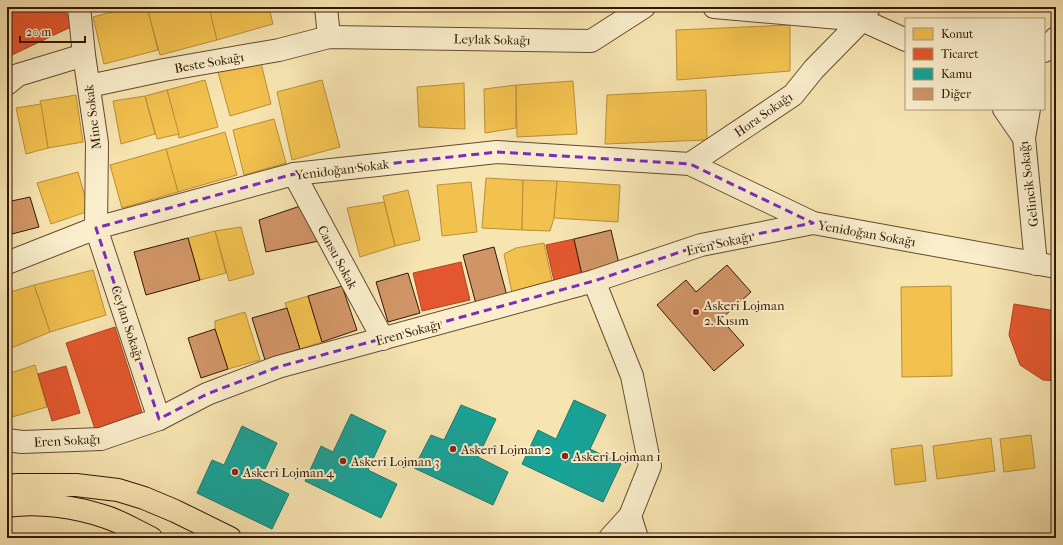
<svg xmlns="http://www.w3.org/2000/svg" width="1063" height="545" viewBox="0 0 1063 545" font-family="'IM FELL French Canon',serif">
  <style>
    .homes { fill: #f2c14e; stroke: #b98e38 }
    .shops { fill: #e4572e; stroke: #af4422 }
    .public { fill: #17a398; stroke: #20796c }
    .building { fill: #d09567; stroke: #341605 }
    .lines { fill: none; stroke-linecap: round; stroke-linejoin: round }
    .minor-casing { stroke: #654a30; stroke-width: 24 }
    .major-casing { stroke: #341605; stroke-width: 24 }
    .highway-casing { stroke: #341605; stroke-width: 24 }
    .minor { stroke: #faeecc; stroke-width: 22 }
    .major { stroke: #f7e5b1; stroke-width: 22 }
    .highway { stroke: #f7e5b1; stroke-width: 22 }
    .marked { fill: none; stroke: #7b2cbf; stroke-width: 3; stroke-dasharray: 8 5; stroke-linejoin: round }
    .poi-dot { fill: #8f2418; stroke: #faeecc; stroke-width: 1.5 }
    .labels { text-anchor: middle; stroke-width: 4; stroke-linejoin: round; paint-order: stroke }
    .street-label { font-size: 13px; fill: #341605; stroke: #faeecc }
    .poi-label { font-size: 13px; fill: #341605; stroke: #faeecc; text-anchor: start }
  </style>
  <rect width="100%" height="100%" fill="#f7e5b1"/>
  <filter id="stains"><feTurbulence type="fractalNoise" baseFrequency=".005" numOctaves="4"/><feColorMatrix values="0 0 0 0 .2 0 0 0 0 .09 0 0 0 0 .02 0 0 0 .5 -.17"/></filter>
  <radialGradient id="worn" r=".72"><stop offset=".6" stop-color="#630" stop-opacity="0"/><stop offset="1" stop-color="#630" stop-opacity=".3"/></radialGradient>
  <!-- homes -->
  <g class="homes">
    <path d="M131,7H147L158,50L104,64L93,17Z"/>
    <path d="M147,7H209L217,40L160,55Z"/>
    <path d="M209,7H269L273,24L217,40Z"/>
    <path d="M790,25V71L677,80L676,30Z"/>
    <path d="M260,59L271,104L230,116L218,72Z"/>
    <path d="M205,80L218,127L179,138L167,90Z"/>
    <path d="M322,80L340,147L292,160L277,92Z"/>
    <path d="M573,81L577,134L517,137L516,85Z"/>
    <path d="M464,83L465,129L419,127L417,87Z"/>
    <path d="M516,85V128L485,133L484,89Z"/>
    <path d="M167,90L179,134L157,139L145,96Z"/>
    <path d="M706,90L707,140L605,144L607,95Z"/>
    <path d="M76,95L83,142L48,148L40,101Z"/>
    <path d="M145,96L155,134L121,144L113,101Z"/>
    <path d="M41,104L48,148L26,154L16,108Z"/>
    <path d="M274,119L286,163L244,175L233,130Z"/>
    <path d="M225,132L237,175L178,192L166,149Z"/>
    <path d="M166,149L178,192L122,208L110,165Z"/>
    <path d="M78,172L89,211L51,224L37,183Z"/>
    <path d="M486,178L523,180L522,230L482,228Z"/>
    <path d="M523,180L557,181L554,218L550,231L522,230Z"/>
    <path d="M557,181L620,185L618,222L554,218Z"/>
    <path d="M471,182L477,232L442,236L437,185Z"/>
    <path d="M408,190L420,240L395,246L383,196Z"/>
    <path d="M384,202L395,246L360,257L347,208Z"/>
    <path d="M241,227L254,274L229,281L215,231Z"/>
    <path d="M215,231L226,273L200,280L188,238Z"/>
    <path d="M544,243L553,285L512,293L504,254L516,248Z"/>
    <path d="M93,270L106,315L50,332L34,285Z"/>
    <path d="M34,285L50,332L7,350V293Z"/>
    <path d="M951,286L952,376L902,377L901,287Z"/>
    <path d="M308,296L322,342L300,349L285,303Z"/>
    <path d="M245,312L260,360L228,369L215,329V321Z"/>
    <path d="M35,365L47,407L12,417L7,402V374Z"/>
    <path d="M1031,435L1035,468L1004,472L1000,439Z"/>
    <path d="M991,438L995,471L937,479L933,446Z"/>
    <path d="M922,445L926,481L895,485L891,449Z"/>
  </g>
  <!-- shops -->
  <g class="shops">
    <path d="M18,7H63L73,26L12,55L7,44V13Z"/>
    <path d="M574,239L582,275L554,281L546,245Z"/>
    <path d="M461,262L470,300L422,311L413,273Z"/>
    <path d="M1014,304L1056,311V381L1043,380L1020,365L1009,335Z"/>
    <path d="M115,327L142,412L95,429L66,343Z"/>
    <path d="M66,366L80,413L52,421L38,374Z"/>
  </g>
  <!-- public -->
  <g class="public">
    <path d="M574,400L606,415L590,449L621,464L603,502L522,464L538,430L556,439Z"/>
    <path d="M461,405L496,419L478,457L508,472L493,505L414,468L431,435L444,440Z"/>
    <path d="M351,414L386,431L368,470L397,484L381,518L305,481L321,446L333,452Z"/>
    <path d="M242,426L277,443L260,480L289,494L272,529L197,493L212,460L224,465Z"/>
  </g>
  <!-- building -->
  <g class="building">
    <path d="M30,197L39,227L12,234L7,216V202Z"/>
    <path d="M309,203L319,241L266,252L259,220Z"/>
    <path d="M611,230L619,264L582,275L574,239Z"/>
    <path d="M188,238L200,280L146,295L134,252Z"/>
    <path d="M494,247L507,296L476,304L463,255Z"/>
    <path d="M727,265L751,292L721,319L744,345L714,371L657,305L686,280L696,292Z"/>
    <path d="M408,273L420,313L388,322L376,282Z"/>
    <path d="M342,286L357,330L322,342L308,296Z"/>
    <path d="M287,308L300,349L265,360L252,318Z"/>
    <path d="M215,329L228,369L201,378L188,338Z"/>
  </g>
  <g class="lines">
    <!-- minor casing -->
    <g class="minor-casing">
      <g id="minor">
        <path d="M79,7L84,55L97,143L96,228L159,419"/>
        <path d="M326,7L329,37"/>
        <path d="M714,7L862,20L906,40"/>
        <path d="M1044,51L1056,38"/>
        <path d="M7,84L18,75L84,55"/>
        <path d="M89,86L164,70L279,50L329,37L591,41L644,7"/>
        <path d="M1004,109L1024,138L1036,264"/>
        <path d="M1024,138L1029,109"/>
        <path d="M690,164L793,95L814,69L862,20L869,7"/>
        <path d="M294,174L383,339"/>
        <path d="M7,263L96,228L294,174L497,152L690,164L813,223L1056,267"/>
        <path d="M594,281L632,376L650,466L630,516L610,538"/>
        <path d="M7,440L22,442L101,439L159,419L207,394L278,367L594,281L701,245L813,223"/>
        <path d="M630,516L637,538"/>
      </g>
    </g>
    <!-- major casing -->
    <g class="major-casing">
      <path id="major" d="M7,487L16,485H76L118,490L144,498L175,511L230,538"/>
    </g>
    <!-- highway casing -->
    <g class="highway-casing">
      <path id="highway" d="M7,506C39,501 76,507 106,517C122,522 136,531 151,538"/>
    </g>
    <!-- minor -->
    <use href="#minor" class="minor"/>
    <!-- major -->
    <use href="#major" class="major"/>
    <!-- highway -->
    <use href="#highway" class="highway"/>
  </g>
  <!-- marked area -->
  <path class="marked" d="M497,152L690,164L813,223L701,245L594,281L278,367L207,394L159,419L96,228L294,174Z"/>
  <!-- markers -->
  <g class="poi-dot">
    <circle cx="696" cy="312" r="4"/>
    <circle cx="453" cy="449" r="4"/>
    <circle cx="565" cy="456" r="4"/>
    <circle cx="343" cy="461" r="4"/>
    <circle cx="235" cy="472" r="4"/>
  </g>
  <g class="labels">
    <!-- street labels -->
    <g class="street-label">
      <text transform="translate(492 39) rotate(1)" y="5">Leylak Sokağı</text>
      <text transform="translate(209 62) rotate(-10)" y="5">Beste Sokağı</text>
      <text transform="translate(763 114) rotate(-35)" y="5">Hora Sokağı</text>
      <text transform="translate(92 117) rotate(-97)" y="5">Mine Sokak</text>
      <text transform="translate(342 169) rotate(-7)" y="5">Yenidoğan Sokak</text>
      <text transform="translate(1028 184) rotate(-97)" y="5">Gelincik Sokağı</text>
      <text transform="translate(867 233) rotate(10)" y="5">Yenidoğan Sokağı</text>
      <text transform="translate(719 243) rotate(-13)" y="5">Eren Sokağı</text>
      <text transform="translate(338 257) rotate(62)" y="5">Cansu Sokak</text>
      <text transform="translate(128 323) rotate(72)" y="5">Ceylan Sokağı</text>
      <text transform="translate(408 332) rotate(-15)" y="5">Eren Sokağı</text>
      <text transform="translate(67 440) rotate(-3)" y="5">Eren Sokağı</text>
    </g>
    <!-- poi labels -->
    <g class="poi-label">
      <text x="704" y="310">Askeri Lojman<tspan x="704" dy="15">2. Kısım</tspan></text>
      <text x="461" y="454">Askerî Lojman 2</text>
      <text x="573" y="461">Askerî Lojman 1</text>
      <text x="351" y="466">Askerî Lojman 3</text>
      <text x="243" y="477">Askerî Lojman 4</text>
    </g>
  </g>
  <!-- margin -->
  <rect width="1063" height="545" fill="none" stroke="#f7e5b1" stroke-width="24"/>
  <rect x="8" y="8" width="1047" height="529" fill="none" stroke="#341605" stroke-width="2"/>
  <rect x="12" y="12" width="1039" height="521" fill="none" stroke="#341605"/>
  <!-- legend -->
  <rect x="905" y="18" width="140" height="92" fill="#faeecc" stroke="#ab987c"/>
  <rect x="913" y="28" width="20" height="12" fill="#f2c14e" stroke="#ab987c"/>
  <text x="941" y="38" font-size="12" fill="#341605">Konut</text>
  <rect x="913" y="48" width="20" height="12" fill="#e4572e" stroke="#ab987c"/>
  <text x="941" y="58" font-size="12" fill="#341605">Ticaret</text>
  <rect x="913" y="68" width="20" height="12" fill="#17a398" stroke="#ab987c"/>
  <text x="941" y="78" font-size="12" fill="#341605">Kamu</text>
  <rect x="913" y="88" width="20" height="12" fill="#d09567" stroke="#ab987c"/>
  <text x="941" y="98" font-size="12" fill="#341605">Diğer</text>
  <!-- scale -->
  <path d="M20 36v6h65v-6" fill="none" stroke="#341605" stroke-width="2"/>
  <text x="26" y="36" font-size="12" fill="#341605" stroke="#faeecc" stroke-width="3" paint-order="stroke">20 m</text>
  <rect width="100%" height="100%" filter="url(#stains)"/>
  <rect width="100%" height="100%" fill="url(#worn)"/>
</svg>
